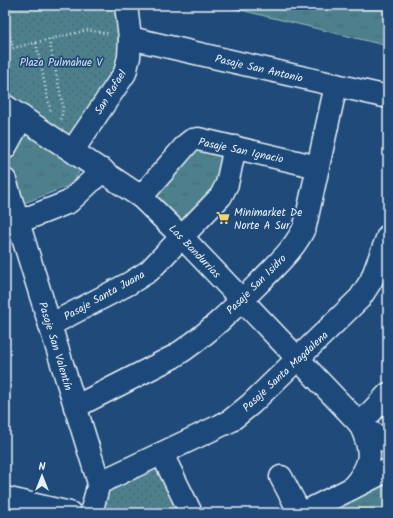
<svg xmlns="http://www.w3.org/2000/svg" width="393" height="518" viewBox="0 0 393 518" font-family="Kalam,sans-serif">
  <style>
    .grass { fill: url(#grass-tufts); stroke: #9ab8c2 }
    .park { fill: url(#park-dots); stroke: #9ab8c2 }
    .lines { fill: none; stroke-linecap: round; stroke-linejoin: round }
    .minor-casing { stroke: #e8f1f8; stroke-width: 25 }
    .path { stroke: #e8f1f8; stroke-width: 2.5; stroke-dasharray: 1 3; stroke-linecap: butt }
    .minor { stroke: #1f4a7a; stroke-width: 22 }
    .labels { text-anchor: middle; stroke-width: 3.5; stroke-linejoin: round; paint-order: stroke }
    .park-label { font-size: 11px; fill: #d1e0e8; stroke: #1f4a7a }
    .street-label { font-size: 11px; fill: #e8f1f8; stroke: #1f4a7a }
    .poi-label { font-size: 11px; fill: #e8f1f8; stroke: #1f4a7a; text-anchor: start }
  </style>
  <defs>
    <pattern id="grass-tufts" width="24" height="20" patternUnits="userSpaceOnUse"><rect width="24" height="20" fill="#4d808c"/><path d="M3 7l-1-3M5 7V3M7 7l1-3M15 17l-1-3M17 17v-4M19 17l1-3" fill="none" stroke="#4a676e"/></pattern>
    <pattern id="park-dots" width="8" height="8" patternUnits="userSpaceOnUse"><rect width="8" height="8" fill="#4d808c"/><path d="M2 2h.1M6 6h.1" fill="none" stroke="#4a676e" stroke-width="1.8" stroke-linecap="round"/></pattern>
  </defs>
  <rect width="100%" height="100%" fill="#1f4a7a"/>
  <filter id="ink" filterUnits="userSpaceOnUse"><feTurbulence type="fractalNoise" baseFrequency=".025" numOctaves="2"/><feDisplacementMap in="SourceGraphic" scale="8" xChannelSelector="R" yChannelSelector="G"/><feConvolveMatrix kernelMatrix="1 2 1 2 8 2 1 2 1" color-interpolation-filters="sRGB"/></filter>
  <g filter="url(#ink)">
    <!-- grass -->
    <g class="grass">
      <path d="M220,5H388V46Z"/>
      <path d="M25,134L81,169L71,185L24,203L20,199L7,161Z"/>
      <path d="M233,149L226,182L182,233L144,197L184,150Z"/>
      <path d="M388,482V513H324Z"/>
    </g>
    <!-- park -->
    <g class="park">
      <path d="M5,5H123L127,55L72,146L5,99Z"/>
      <path d="M160,460L185,513H99L103,487Z"/>
    </g>
    <g class="lines">
      <!-- minor casing -->
      <g class="minor-casing">
        <g id="minor">
          <path d="M130,38L388,97"/>
          <path d="M5,106L141,197L182,237L360,424L372,433L388,442"/>
          <path d="M5,148L22,117"/>
          <path d="M73,150L125,73L129,57L130,38L126,5"/>
          <path d="M5,180L99,483L91,513"/>
          <path d="M141,197L187,144L192,140L198,139L318,167"/>
          <path d="M18,222L69,202L103,170"/>
          <path d="M50,325L130,283L149,271L221,196L227,184L235,147"/>
          <path d="M75,407L173,357C205,337 232,310 259,283C276,265 295,249 305,226L336,85"/>
          <path d="M360,424L388,394"/>
          <path d="M162,454L191,513"/>
          <path d="M281,477L300,513"/>
          <path d="M99,483L230,421L251,404L360,298L371,281L388,236"/>
          <path d="M352,488C373,464 373,452 360,424"/>
          <path d="M5,498L70,513"/>
          <path d="M303,513L388,470"/>
        </g>
      </g>
      <!-- path -->
      <g class="path">
        <path d="M5,17L13,48"/>
        <path d="M49,40L63,106L61,122"/>
        <path d="M36,43L51,113"/>
        <path d="M5,50L88,30L110,34"/>
      </g>
      <!-- minor -->
      <use href="#minor" class="minor"/>
    </g>
  </g>
  <!-- icons -->
  <defs>
    <g id="supermarket-bare" transform="scale(1.08)"><path d="M-6-5.5h2.5l.6 2H6L4.5 2H-2.5L-4.4-4H-6ZM-1.5 3.2a1.3 1.3 0 1 0 .1 0ZM3 3.2a1.3 1.3 0 1 0 .1 0Z" fill="#ffd166" stroke="#1f4a7a" stroke-width="2.5" paint-order="stroke"/></g>
  </defs>
  <g fill-rule="evenodd">
    <use href="#supermarket-bare" x="223" y="218"/>
  </g>
  <g class="labels">
    <!-- park labels -->
    <g class="park-label">
      <text x="61" y="66">Plaza Pulmahue V</text>
    </g>
    <!-- street labels -->
    <g class="street-label">
      <text transform="translate(259 68) rotate(13)" y="4">Pasaje San Antonio</text>
      <text transform="translate(110 92) rotate(-58)" y="4">San Rafael</text>
      <text transform="translate(241 150) rotate(12)" y="4">Pasaje San Ignacio</text>
      <text transform="translate(195 251) rotate(46)" y="4">Las Bandurrias</text>
      <text transform="translate(256 284) rotate(-45)" y="4">Pasaje San Isidro</text>
      <text transform="translate(104 295) rotate(-29)" y="4">Pasaje Santa Juana</text>
      <text transform="translate(56 346) rotate(73)" y="4">Pasaje San Valentín</text>
      <text transform="translate(285 371) rotate(-43)" y="4">Pasaje Santa Magdalena</text>
    </g>
    <!-- poi labels -->
    <g class="poi-label">
      <text x="234" y="216">Minimarket De<tspan x="234" dy="13">Norte A Sur</tspan></text>
    </g>
  </g>
  <!-- margin -->
  <rect width="393" height="518" fill="none" stroke="#1f4a7a" stroke-width="20"/>
  <rect x="10" y="10" width="373" height="498" fill="none" stroke="#e8f1f8" stroke-width="1.5" filter="url(#ink)"/>
  <!-- north arrow -->
  <g transform="translate(42 476)" stroke="#1f4a7a" stroke-width="3" paint-order="stroke">
  <path d="M0-3L7 15L0 10L-7 15Z" fill="#e8f1f8"/>
  <text y="-6" font-size="11" font-weight="bold" text-anchor="middle" fill="#e8f1f8">N</text>
  </g>
</svg>
